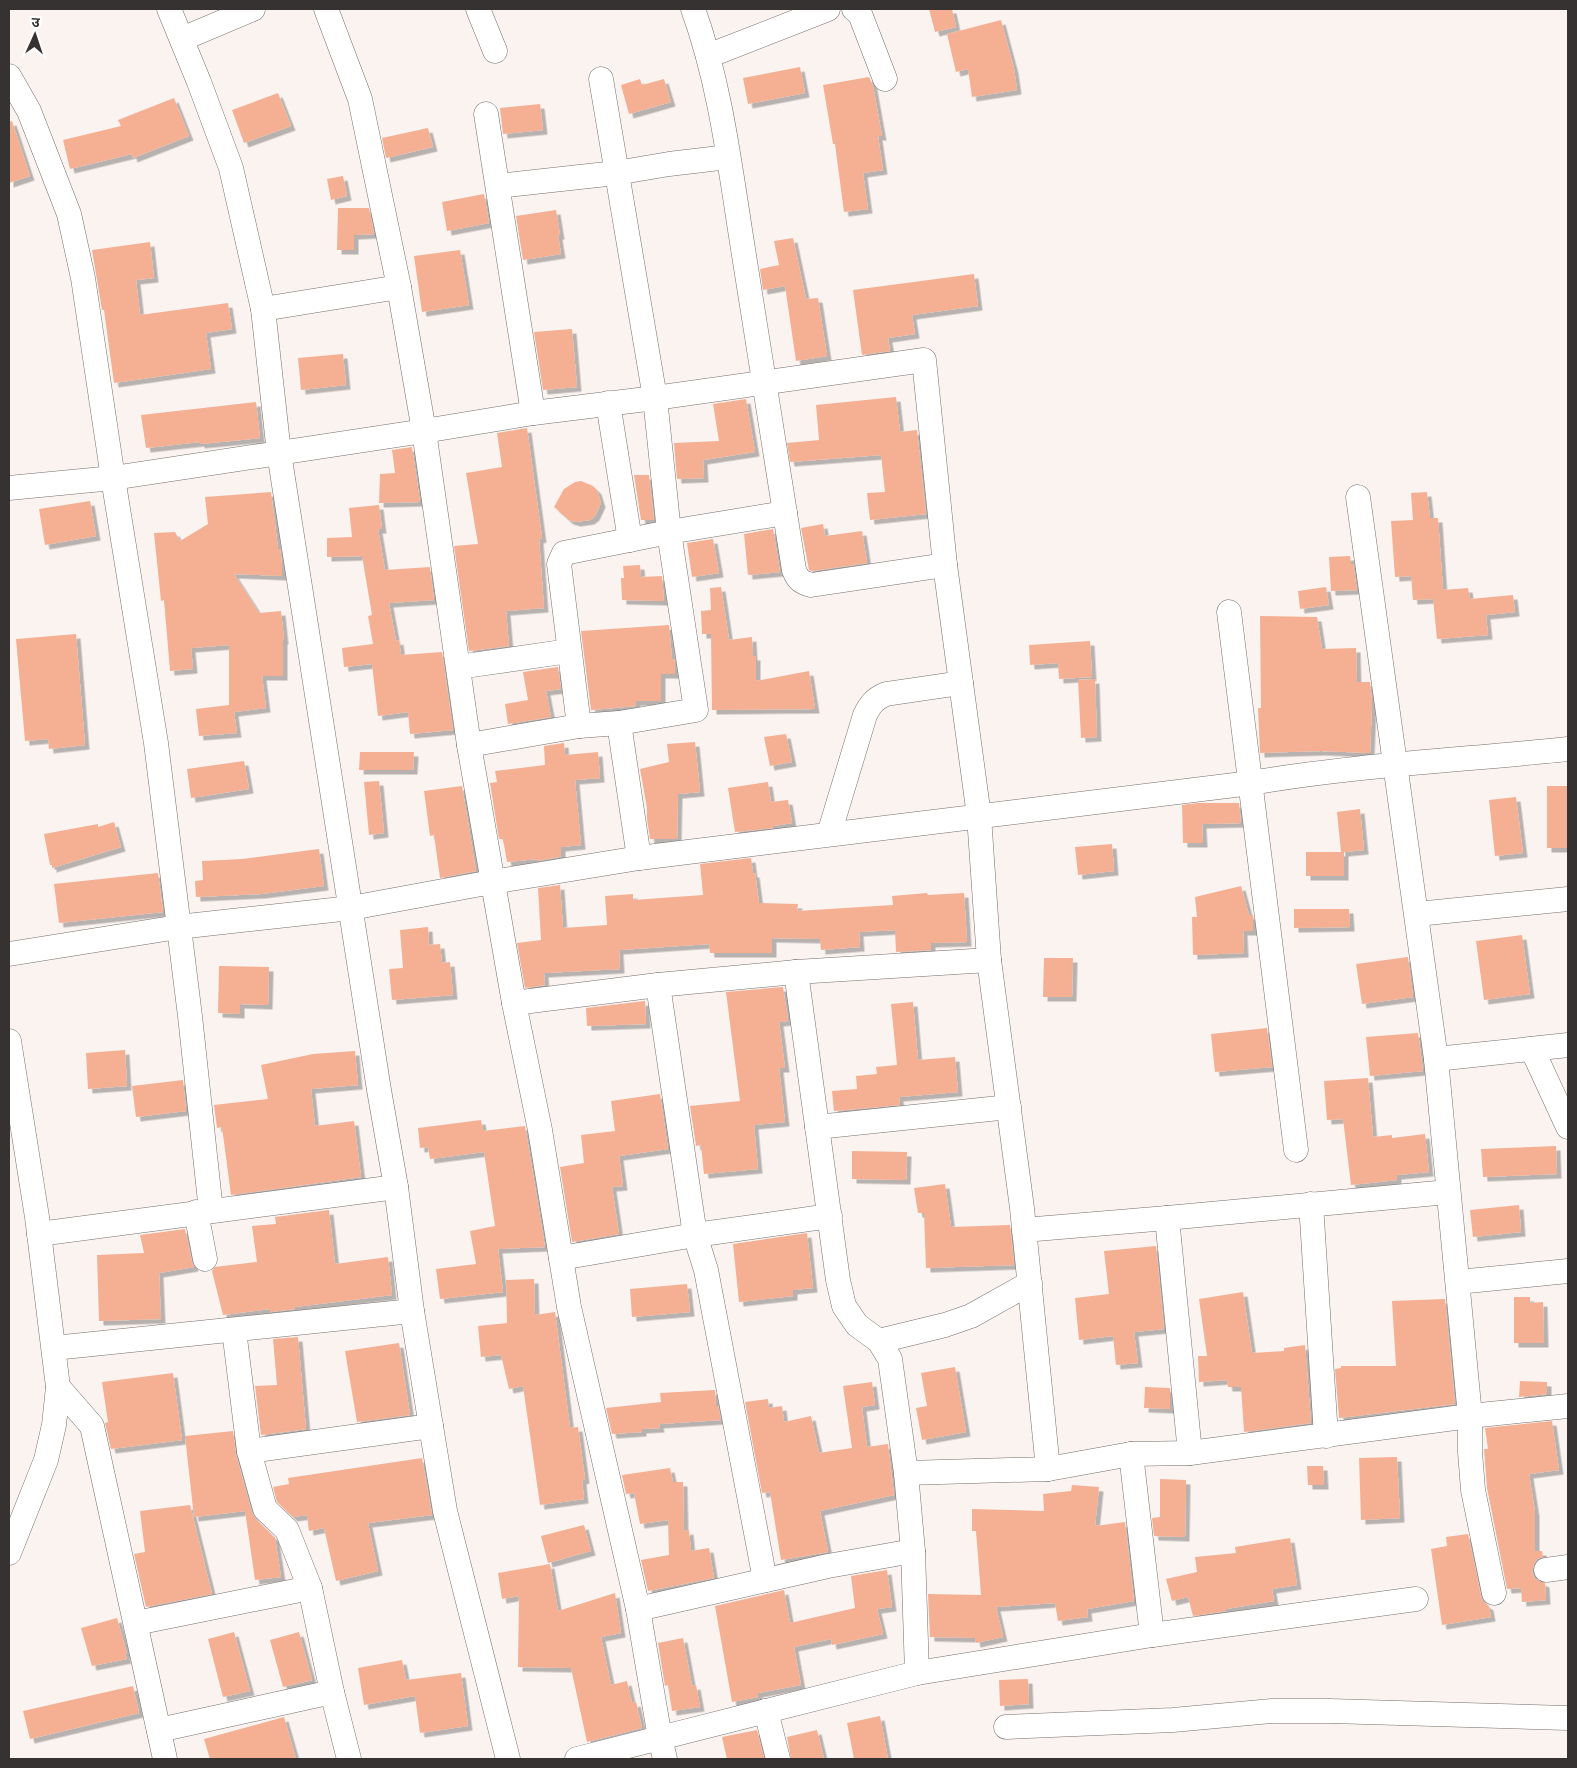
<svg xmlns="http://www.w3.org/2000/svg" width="1577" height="1768" viewBox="0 0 1577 1768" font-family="'Source Sans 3','Noto Sans Devanagari',sans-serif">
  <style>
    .building { fill: #f5b093; filter: url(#shadow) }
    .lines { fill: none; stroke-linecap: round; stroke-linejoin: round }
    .minor-casing { stroke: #756f6c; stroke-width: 25 }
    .minor { stroke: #fff; stroke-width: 24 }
  </style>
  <defs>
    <filter id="shadow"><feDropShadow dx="4.5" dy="4.5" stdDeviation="0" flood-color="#0004"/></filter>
  </defs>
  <rect width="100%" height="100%" fill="#faf3f0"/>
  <!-- building -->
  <g class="building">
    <path d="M929,9H952L956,27L935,32Z"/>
    <path d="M1001,20L1014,69L1017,90L972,97L968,69L956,72L947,34Z"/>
    <path d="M800,67L805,93L748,104L743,78Z"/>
    <path d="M869,77L873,86L882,136H878L883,170L863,173L868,209L844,212L835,144H833L823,85Z"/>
    <path d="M640,79L642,85L664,79L671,102L629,114L621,85Z"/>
    <path d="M278,93L291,126L244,143L232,110Z"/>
    <path d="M174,98L189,136L133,158L132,154L70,169L63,140L121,126L118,120Z"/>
    <path d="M540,104L543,130L503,134L500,108Z"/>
    <path d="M12,121L30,176L9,183V122Z"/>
    <path d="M428,128L433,147L386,158L382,138Z"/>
    <path d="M343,176L347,196L331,200L327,179Z"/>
    <path d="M484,194L489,223L447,231L442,202Z"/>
    <path d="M338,208H369L374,234L354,235V250H337Z"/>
    <path d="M556,210L560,235H558L561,254L523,260L516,216Z"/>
    <path d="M793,238L806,299L818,298L827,356L796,361L785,286L763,290L760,269L779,265L774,241Z"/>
    <path d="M150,242L154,278L136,280L140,315L228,303L232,329L206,333L211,369L114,383L104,310H102L92,250Z"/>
    <path d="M460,250L469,305L422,312L414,256Z"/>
    <path d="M974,274L978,306L912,315L915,334L888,338L890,351L862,355L853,290Z"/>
    <path d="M572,329L577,387L543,390L534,332Z"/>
    <path d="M343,354L346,385L301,390L298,358Z"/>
    <path d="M896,397L900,432L917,430L926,514L870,520L867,493L885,492L881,455L790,462L787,443L819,440L816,405Z"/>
    <path d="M746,399L755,452L703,460L704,478L677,479L674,443L719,441L713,404Z"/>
    <path d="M256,402L260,438L200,444V442L146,448L141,415Z"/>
    <path d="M527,428L542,538L539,539L544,608L506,611L509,646L469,651L454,546L478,544L466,473L502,467L497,433Z"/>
    <path d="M412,447L420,502L379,503L380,474L395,473L392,450Z"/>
    <path d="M634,475H649L654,520H641Z"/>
    <path d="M581,481L593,486L597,490L601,503L595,516L590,520L576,522L569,520L554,507L564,489L575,482Z"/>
    <path d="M271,492L278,549H280L282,563V576L234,574L259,613L281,611L284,640H283V676H262L266,708L234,712L237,733L199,736L196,709L229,705V645L191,648L193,669L170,671L164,600L161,601L154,533L175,532L180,541L208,524L205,497Z"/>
    <path d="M1427,492L1430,518H1438L1443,590L1468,588L1470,599L1513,595L1515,612L1486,615L1488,635L1437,639L1433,599L1413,600L1411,576L1395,577L1391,521L1413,520L1411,493Z"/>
    <path d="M90,501L96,536L45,545L39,509Z"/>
    <path d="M379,505L382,529H378L385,570L430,567L434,600L389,603L396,641L399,640L401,655L442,652L453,730L410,734L408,712L378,716L372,664L344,667L342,648L373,644L368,616L372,615L362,556L327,557V538L352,537L349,508Z"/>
    <path d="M823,524L825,536L862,531L867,563L812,571L809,570L801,528Z"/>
    <path d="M773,529L780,572L748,575L744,534Z"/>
    <path d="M713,539L719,573L692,577L687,543Z"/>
    <path d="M1350,556L1351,564H1353L1357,590L1331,591L1329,557Z"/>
    <path d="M640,565L641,577L662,576L664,601L622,600L621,578H624L623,566Z"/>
    <path d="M721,587L729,640L752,637L753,656H756V681L809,671L815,709L712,710L711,634H702L701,611L711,610L710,588Z"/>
    <path d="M1326,587L1329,605L1300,609L1298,591Z"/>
    <path d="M1260,616L1317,617L1322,649L1356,648L1357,682H1370L1372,701L1370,753L1321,751L1260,753L1258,708H1261Z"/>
    <path d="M669,625L672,659H674L675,662V674H661V701H636V706L591,710L581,631Z"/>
    <path d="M76,634L85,745L49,749L48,739L25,741L16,639Z"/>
    <path d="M1090,641L1092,677L1059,679L1058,663L1030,665L1029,645Z"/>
    <path d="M558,667L561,689L546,691L551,717L508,724L505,704L528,700L523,672Z"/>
    <path d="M1095,679L1097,737L1081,738L1078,680Z"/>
    <path d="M786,734L792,762L770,766L764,737Z"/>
    <path d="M695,742L700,792L678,794L677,839H650L647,819V808L640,769L669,762L667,744Z"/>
    <path d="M564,743L565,755L598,752L600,778L575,780L581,845L561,847V856L559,857L537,861V859L507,862L503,839H499L490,783L497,782L495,771L545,765L544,746Z"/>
    <path d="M360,752H414L413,770H359Z"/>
    <path d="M244,761L249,789L191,798L187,769Z"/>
    <path d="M379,781L384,833L369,835L364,782Z"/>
    <path d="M768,782L771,802L788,800L792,823L773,826V828L735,832L728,788Z"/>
    <path d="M462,786L476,871L440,878L434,835L430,836L424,791Z"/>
    <rect x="1547" y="786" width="21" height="62"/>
    <path d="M1516,797L1523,853L1495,856L1489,800Z"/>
    <path d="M1198,803H1239L1241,823L1202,824L1203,843H1183L1182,805Z"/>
    <path d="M1360,809L1364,850L1344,852V876H1306V852H1341L1337,812Z"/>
    <path d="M114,822L121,847L52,868V865H50L44,834L98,824V827Z"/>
    <path d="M1112,844L1114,871L1078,875L1075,847Z"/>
    <path d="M319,849L324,886L261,894L196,897L195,881L203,880L202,861L242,859Z"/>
    <path d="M751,858L753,873H755L759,903L798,904L797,911L893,905L892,896L927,893L928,895L964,893L967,942L931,943V950L896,952L895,930L859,932L860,947L821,950L820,939L772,938V953H710L709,944L619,950L620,969L544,973L545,985L525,988L517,943L541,940L538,888L560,885L563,928L607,925L605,896L633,894V900L703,895L700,864Z"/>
    <path d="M158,873L163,912L59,923L54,884Z"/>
    <path d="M1241,886L1249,915H1253V931H1243L1244,953L1193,955L1192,917H1197L1195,897Z"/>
    <path d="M1294,909H1349L1350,927L1294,928Z"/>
    <path d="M428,927L429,945L440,944L442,963L450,962L453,995L392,1000L389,969L403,968L400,930Z"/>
    <path d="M1522,935L1530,994L1484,1000L1476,941Z"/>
    <path d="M1408,957L1413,997L1362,1004L1356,964Z"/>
    <path d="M1044,958H1073L1072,997H1043Z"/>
    <path d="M219,966L269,967L268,1005L240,1004V1014L218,1013Z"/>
    <path d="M783,987L788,1021L779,1022L785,1068H779L785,1122L754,1125L758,1169L704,1174L701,1145L696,1146L690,1106L740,1101L726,992Z"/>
    <path d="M645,1001L646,1024L587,1026L586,1008Z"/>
    <path d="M913,1002L918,1060L955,1057L958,1092L899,1097L900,1105L834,1111L832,1091L857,1089L856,1076L877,1074L876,1067L897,1065L891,1004Z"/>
    <path d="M1267,1028L1272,1067L1215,1072L1211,1034Z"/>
    <path d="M1418,1033L1423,1071L1370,1076L1366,1037Z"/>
    <path d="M125,1050L127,1086L88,1089L86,1053Z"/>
    <path d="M355,1051L358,1085L311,1089L315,1126L354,1121L361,1177L231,1195L222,1127L217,1128L214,1105L268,1099L261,1065L313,1054Z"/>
    <path d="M1368,1078L1373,1137L1392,1135V1138L1425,1134L1429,1172L1397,1175V1180L1351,1185L1343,1119L1327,1120L1324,1081Z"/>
    <path d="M183,1080L186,1111L136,1117L132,1086Z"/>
    <path d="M660,1094L668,1149L619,1156L623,1186L612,1187L619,1234L572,1242L560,1167L584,1163L581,1135L615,1131L611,1101Z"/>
    <path d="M481,1120L483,1131L525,1126L545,1247L498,1249L503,1292L440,1299L436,1269L476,1264L470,1231L495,1226L484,1152L430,1159L428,1147L420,1148L418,1128Z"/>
    <path d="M1556,1146L1557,1174L1483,1177L1481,1149Z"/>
    <path d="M852,1151L907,1152L906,1180L852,1179Z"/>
    <path d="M945,1184L951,1227L1010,1225L1014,1265L926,1268L924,1213H918L914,1188Z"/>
    <path d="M1519,1205L1521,1232L1473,1237L1470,1210Z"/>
    <path d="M329,1210L335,1264L388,1257L392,1295L295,1307V1309L270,1312V1309L223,1315L212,1271L215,1267L257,1262L252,1226L276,1224L275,1217Z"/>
    <path d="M185,1229L192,1262L194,1267L159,1273L161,1319L99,1321L97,1255L144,1253L140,1235Z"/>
    <path d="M807,1233L813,1288L793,1290V1296L739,1302L733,1244Z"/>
    <path d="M1156,1246L1164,1329L1134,1332L1138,1363L1116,1365L1113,1336L1079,1340L1075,1298L1109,1294L1104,1251Z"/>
    <path d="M534,1279L535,1315L555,1312L570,1428L578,1427L585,1479L582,1480L584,1499L540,1505L523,1386L509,1389L501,1355L481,1357L478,1326L507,1323L506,1280Z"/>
    <path d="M687,1284L690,1312L632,1317L630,1289Z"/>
    <path d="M1243,1292L1252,1353L1284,1351V1348L1305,1345L1311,1423L1244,1432L1241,1387H1228L1227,1380L1199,1382L1198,1356H1207L1199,1299Z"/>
    <path d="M1514,1297H1530V1303L1543,1302L1544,1343H1514Z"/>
    <path d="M1445,1299L1455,1404L1339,1418L1335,1369L1341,1368V1366H1396L1392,1301Z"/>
    <path d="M298,1337L306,1429L261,1435L255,1386L277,1385L273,1339Z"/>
    <path d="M399,1343L410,1415L357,1422L345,1351Z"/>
    <path d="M955,1367L966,1432L922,1440L916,1408L927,1406L921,1373Z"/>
    <path d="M173,1373L182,1440L111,1449L105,1423L108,1422L102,1382Z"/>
    <path d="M1520,1381L1547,1382V1394L1519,1397Z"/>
    <path d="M872,1382L875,1405L862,1407L867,1447L888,1444L894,1495L820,1511L828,1552L781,1560L770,1492L762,1493L745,1402L768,1399L769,1408L782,1406L784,1422L811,1416L819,1453L852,1448L843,1386Z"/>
    <path d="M1145,1387L1170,1388V1409L1144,1408Z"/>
    <path d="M715,1390L716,1406H718L721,1420L659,1424L660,1428L642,1429V1432L612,1434L606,1408L661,1402L660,1393Z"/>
    <path d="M1552,1421L1559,1470L1529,1474L1535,1512V1551H1542L1543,1557L1537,1559L1534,1564L1532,1572L1535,1579L1545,1583L1546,1600L1522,1602L1521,1588L1507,1589L1487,1488L1484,1449H1488L1485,1428Z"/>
    <path d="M233,1431L236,1455L252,1513L256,1519L275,1538L281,1577L255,1580L245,1511L194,1517L185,1436Z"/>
    <path d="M1397,1457L1400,1518L1361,1520L1359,1458Z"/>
    <path d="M422,1458L432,1515L368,1523L378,1571L336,1581L324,1528L309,1531L307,1515L293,1517L277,1502L273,1487L289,1484L288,1478Z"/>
    <path d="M1307,1466H1323L1324,1485H1308Z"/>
    <path d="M670,1468L673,1482H683L684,1531L689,1530L691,1551L709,1548L714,1578L648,1591L641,1560L669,1555L668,1520L640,1524L634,1493L626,1494L622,1475Z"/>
    <path d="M1160,1479L1186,1480L1185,1537L1154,1536L1152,1518L1160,1517Z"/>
    <path d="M1072,1485L1099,1487L1095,1526L1125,1522L1134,1601L1087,1609L1088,1617L1058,1621L1055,1603L996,1607L1003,1637L976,1643L975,1638L930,1637L928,1594L981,1595L976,1531H972V1509L1044,1511L1043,1494L1071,1491Z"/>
    <path d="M190,1505L212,1594L146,1607L134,1554L145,1552L140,1511Z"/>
    <path d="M584,1525L591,1551L548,1563L541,1536Z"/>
    <path d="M1468,1534L1481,1596L1483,1602L1489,1606L1491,1617L1442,1625L1431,1549L1447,1546L1446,1537Z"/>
    <path d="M1290,1538L1297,1585L1272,1589L1274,1601L1226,1609V1611L1193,1616L1188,1597L1172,1601L1166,1579L1197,1572L1195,1557L1236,1553L1235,1547Z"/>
    <path d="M550,1564L558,1611L615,1593L621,1633L601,1637L611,1685L627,1681L632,1703L636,1702L642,1728L587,1742L571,1668L518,1667L519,1596L502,1599L498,1573Z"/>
    <path d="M887,1570L892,1607L877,1609L883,1634L832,1645L831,1639L794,1647L801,1685L758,1693V1697L732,1702L715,1606L784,1590L790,1623L855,1608L851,1576Z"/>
    <path d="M117,1618L127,1654H125L127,1659L92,1666L81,1628Z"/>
    <path d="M234,1632L250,1691L223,1697L208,1639Z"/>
    <path d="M299,1632L312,1680L283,1687L270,1640Z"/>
    <path d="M683,1638L692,1686L696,1685L700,1707L672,1711L668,1685L665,1686L658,1643Z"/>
    <path d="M402,1660L406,1680L461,1673L468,1726L420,1733L415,1696L364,1705L358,1668Z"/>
    <path d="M1028,1679L1029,1704L1000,1706L999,1680Z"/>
    <path d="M133,1686L139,1713L30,1739L23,1711Z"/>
    <path d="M880,1716L888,1759H854L847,1723Z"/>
    <path d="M284,1717L296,1759H210L204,1739Z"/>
    <path d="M757,1730L764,1759H727L722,1737Z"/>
    <path d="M817,1730L824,1759H791L787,1737Z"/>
  </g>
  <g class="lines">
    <!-- minor casing -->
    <g class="minor-casing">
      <g id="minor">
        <path d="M169,9L199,82L231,168L263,309L279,453L424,431L469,745L514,1003L540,1130L569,1307L638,1609L660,1738L665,1759"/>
        <path d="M326,9L360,99L399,287L424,431L533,413L655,398L924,360L945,565L979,816L989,960L1022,1208L1048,1469"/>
        <path d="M478,9L495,51"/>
        <path d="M693,9C721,86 730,168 743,249C759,356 776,463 794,570C798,580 801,582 811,585L945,565"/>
        <path d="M854,9L860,14L885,79"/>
        <path d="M182,39L253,9"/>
        <path d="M708,56L828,9"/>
        <path d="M9,76L29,111L69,214L83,278L113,478L156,743L190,1016L211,1211"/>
        <path d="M486,114L533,413"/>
        <path d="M498,186L616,173L669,164L728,157"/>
        <path d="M263,309L399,287"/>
        <path d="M608,403L630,540"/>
        <path d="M9,488L113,478L279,453L379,1090L396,1187L412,1311L445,1511L508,1759"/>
        <path d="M1358,497L1436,1059L1470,1416V1452L1473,1490L1494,1593"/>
        <path d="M1229,612L1296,1150"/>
        <path d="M458,667L569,651"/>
        <path d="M619,723L639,858"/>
        <path d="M579,726L559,564L564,553L669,532L655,398L601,79"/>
        <path d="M469,745L579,726L619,723L696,710L669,532L785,513"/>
        <path d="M829,834L865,715C870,705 874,699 886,694L961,683"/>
        <path d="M1417,914L1568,899"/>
        <path d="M9,954L178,927L351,908L492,882L639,858L1251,783C1356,765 1463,760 1568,749"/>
        <path d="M796,972L838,1280L844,1306L857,1325L879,1341L890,1359L906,1473L913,1551L917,1673"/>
        <path d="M658,985L695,1235L706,1270L765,1580"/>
        <path d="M514,1003L658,985L796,972L989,960"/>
        <path d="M9,1041L37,1217L58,1387L54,1425L46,1460L9,1553"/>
        <path d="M1532,1049L1568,1127"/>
        <path d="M1436,1059L1568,1045"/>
        <path d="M817,1127L1009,1107"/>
        <path d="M1311,1204L1326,1436"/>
        <path d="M196,1212L205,1259"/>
        <path d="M1167,1218L1190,1453"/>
        <path d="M1024,1230L1167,1218L1448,1192"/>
        <path d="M39,1234L396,1187"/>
        <path d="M561,1258L695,1235L830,1216"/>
        <path d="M1458,1282L1568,1271"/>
        <path d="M234,1330L249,1451L265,1509L287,1530L310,1588L332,1692L349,1759"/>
        <path d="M879,1341L945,1325L971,1316L1030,1283"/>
        <path d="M54,1348L412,1311"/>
        <path d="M58,1387L92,1426L165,1759"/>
        <path d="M249,1451L431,1426"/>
        <path d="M1131,1454L1152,1635"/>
        <path d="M906,1473L1048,1469L1131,1454L1190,1453L1470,1416L1568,1406"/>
        <path d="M1546,1570L1568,1567"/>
        <path d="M638,1609L828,1566L913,1551"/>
        <path d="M136,1623L310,1588"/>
        <path d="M766,1711L778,1759"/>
        <path d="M1006,1727L1173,1720L1272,1711H1330L1568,1718"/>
        <path d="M159,1730L332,1692"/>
        <path d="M577,1759L917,1673L1152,1635L1416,1599"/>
      </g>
    </g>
    <!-- minor -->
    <use href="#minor" class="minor"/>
  </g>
  <!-- border -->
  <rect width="1577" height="1768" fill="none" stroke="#353231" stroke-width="20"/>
  <!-- north arrow -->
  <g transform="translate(35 35) rotate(3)" stroke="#ffffff" stroke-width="4" paint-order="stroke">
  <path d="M0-4L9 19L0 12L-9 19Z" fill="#353231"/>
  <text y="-8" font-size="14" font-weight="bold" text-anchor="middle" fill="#353231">उ</text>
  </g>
</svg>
